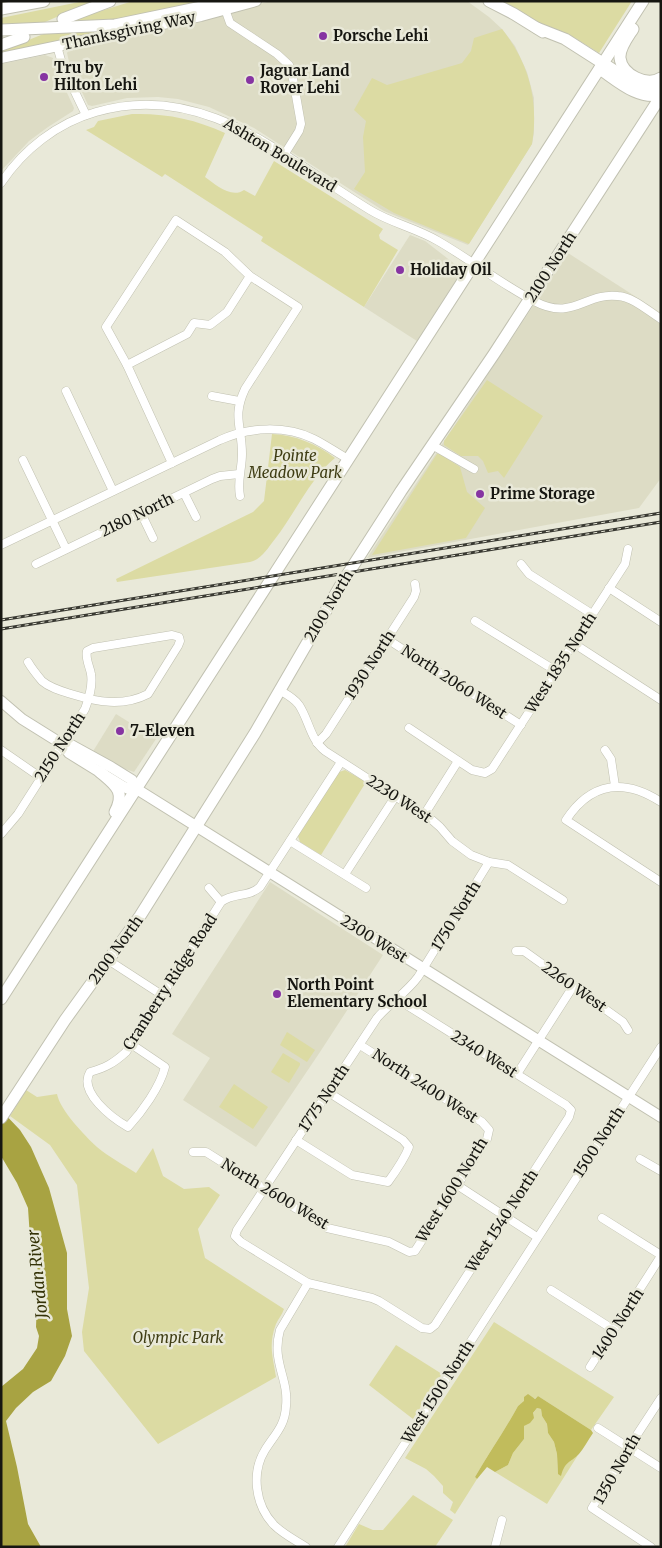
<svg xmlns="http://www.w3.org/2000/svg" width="662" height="1548" viewBox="0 0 662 1548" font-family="Merriweather,serif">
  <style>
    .built { fill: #dddcc5 }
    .green { fill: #dcdba3 }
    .forest { fill: #c1bc5c }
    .water { fill: #a8a342 }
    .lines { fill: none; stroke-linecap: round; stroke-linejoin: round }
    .minor-casing { stroke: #c1c1b1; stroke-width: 9 }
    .major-casing { stroke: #c1c1b1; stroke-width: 12 }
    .highway-casing { stroke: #c1c1b1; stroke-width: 13 }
    .minor { stroke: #fff; stroke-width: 8 }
    .major { stroke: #fff; stroke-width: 10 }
    .highway { stroke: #fff; stroke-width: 11 }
    .rail-casing { stroke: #393932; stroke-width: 3 }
    .rail { stroke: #e9e9d9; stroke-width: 1; stroke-dasharray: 4; stroke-linecap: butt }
    .poi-dot { fill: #8634a2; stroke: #e9e9d9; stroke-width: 2 }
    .labels { text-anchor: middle; stroke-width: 5; stroke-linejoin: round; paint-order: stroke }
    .street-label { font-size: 15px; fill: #161611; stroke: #e9e9d9 }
    .poi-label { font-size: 15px; font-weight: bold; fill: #161611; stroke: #e9e9d9; text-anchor: start }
    .park-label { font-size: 15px; font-style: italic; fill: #3f3d14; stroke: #e9e9d9 }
    .water-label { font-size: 16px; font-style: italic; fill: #343207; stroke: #e9e9d9 }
  </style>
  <rect width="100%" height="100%" fill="#e9e9d9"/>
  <!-- built -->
  <g class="built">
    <path d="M271,1H467L489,17L502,29L515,46L527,72L534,98V133L532,144L468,245L384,211L254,128L209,107L178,99L158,97L127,98L92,106L88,105L70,66L67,53L70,48L223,14Z"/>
    <path d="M45,55L53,58L56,69L74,108L73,111L48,127L29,141L1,171V64Z"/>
    <path d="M410,235L425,241L456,265L458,271L456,280L417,341L364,307Z"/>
    <path d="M568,253L661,313V478L639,508L367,558Z"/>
    <path d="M116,714L156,739L134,772L122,768L92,753Z"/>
    <path d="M270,882L383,955L320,1052L256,1147L183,1100L210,1058L172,1034Z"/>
  </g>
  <!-- green -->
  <g class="green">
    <path d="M84,1H93L36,26L1,27V18Z"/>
    <path d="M133,1H218L115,22H73L85,16Z"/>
    <path d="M501,1H632L599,53L575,38L542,24Z"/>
    <path d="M502,29C529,63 539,101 532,144L469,244L394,213L354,189L365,172L363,137L366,121L354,110L372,78L387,85L462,63L471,51L474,38Z"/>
    <path d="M112,30L1,54V51L46,33Z"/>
    <path d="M132,114C165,113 195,119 225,133L205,177C215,184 231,199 244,190L255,196L274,161L383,229L379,235L380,239L398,250L364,307L261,241L263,237L165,174L162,177L86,130L94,127L98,121Z"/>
    <path d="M487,380L543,416L504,478L498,471L488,473L483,461L478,456H461L444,445V441Z"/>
    <path d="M272,434C295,435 317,444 335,458C311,477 294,515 275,539C267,549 262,559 250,562L117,582L116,579L253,512L264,501Z"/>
    <path d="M437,454H440L460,467L467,492L485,508L466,538L372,555Z"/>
    <path d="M345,770L366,782L321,855L300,842L298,836L339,772Z"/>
    <path d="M287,1032L315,1050L307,1062L280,1045Z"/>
    <path d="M283,1053L300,1063V1065L289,1083L271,1072Z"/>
    <path d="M234,1084L268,1107L253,1129L219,1107Z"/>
    <path d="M26,1090L37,1097L57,1094C60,1110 85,1136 97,1147C109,1157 124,1165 136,1173L153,1148L163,1176L184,1189L209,1187L220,1195L198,1229L205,1258L284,1309C282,1315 278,1319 276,1324C268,1345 273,1357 276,1377L158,1444L84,1351L82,1332L89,1288L77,1185L50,1145L10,1116Z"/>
    <path d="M494,1322L614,1397L591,1430L538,1396C533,1401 524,1401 518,1406C505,1430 489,1453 475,1477L477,1479L455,1514L450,1510L453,1502L443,1493V1486L434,1476L426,1469L405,1458Z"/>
    <path d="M396,1345L442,1374L413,1419L369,1385Z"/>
    <path d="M537,1408L541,1409L542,1416L547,1424L548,1433L554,1442L557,1454L558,1474L568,1461L578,1455L547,1504L495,1472L508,1465L513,1453L524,1439V1426Z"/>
    <path d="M413,1495L453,1520L435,1547H345L359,1524L373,1530H383Z"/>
  </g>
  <!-- forest -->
  <path class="forest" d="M528,1394L535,1399L538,1396L591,1430L593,1433C588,1440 584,1448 579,1454C570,1463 565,1461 561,1476L558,1474L557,1454L554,1442L548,1433L547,1424L542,1416L541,1409L537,1408L533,1413L534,1418L530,1423L524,1426V1439L513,1453L508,1465L495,1472L487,1467L477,1479L475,1477C489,1453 505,1430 518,1406L524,1401V1397Z"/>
  <!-- water -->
  <path class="water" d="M1,1110L20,1130L31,1147L49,1188L67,1253V1309L72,1336L65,1356L51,1381L33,1392L16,1408L6,1421L17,1467L28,1524L41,1547H1V1387L23,1369L37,1348L39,1336L36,1327L38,1274L36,1253L30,1238L28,1208L17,1183L1,1156Z"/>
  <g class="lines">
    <!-- minor casing -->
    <g class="minor-casing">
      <g id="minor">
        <path d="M225,9L230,23L277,54L289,65L292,73L301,124L299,131L284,155"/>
        <path d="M57,46L63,67L86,115"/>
        <path d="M1,183C23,150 57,123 96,112C204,80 284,158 370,210C391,223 416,228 438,241C471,260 501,284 534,301C573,322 585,292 618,296C633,297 648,311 661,319"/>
        <path d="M127,365L187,334L194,323L210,325L227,312L250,276"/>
        <path d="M66,391L113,491"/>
        <path d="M212,396L239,401"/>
        <path d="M432,445L474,469"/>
        <path d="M23,460L66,549"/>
        <path d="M172,463L127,365L106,327L176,220L225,252L250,276L298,307L245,389C232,417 242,426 242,454C242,469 237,481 240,496"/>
        <path d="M184,493L196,517"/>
        <path d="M141,513L153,538"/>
        <path d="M1,545L220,440C249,427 285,425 314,439C326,445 337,453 348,459"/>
        <path d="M36,564L212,479L220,476L239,474"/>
        <path d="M521,564L529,574L592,614"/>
        <path d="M609,588L661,622"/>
        <path d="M475,621L556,671"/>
        <path d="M387,639L521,725"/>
        <path d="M573,643L661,700"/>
        <path d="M279,690C286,694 294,698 299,705C309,720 310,739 325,751L432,820L440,827L452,841L471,855L489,862L508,865L563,900"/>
        <path d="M409,728L472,770L485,773L492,769L625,564L628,549"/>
        <path d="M317,743L326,734L414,597L416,591L415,584"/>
        <path d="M1,750L40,777"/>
        <path d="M605,750L611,759L615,786"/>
        <path d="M661,802C624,778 591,782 566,820L661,882"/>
        <path d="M424,815L458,761"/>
        <path d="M1,834L18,814L85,709C89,698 93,686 91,674C90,667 85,659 87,651L93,648L172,635L179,637L180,641L178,646L148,694C123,707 97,702 71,694C61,691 50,688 42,681C37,675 32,669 28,662"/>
        <path d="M290,841L366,888"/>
        <path d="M345,874L395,797"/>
        <path d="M209,888L221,902"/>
        <path d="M516,951H524L623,1022L628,1030"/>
        <path d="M108,960L162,995"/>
        <path d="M397,999L566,1105L571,1110L569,1117L435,1325L430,1329L422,1328L379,1301L372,1298L308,1283L241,1242L235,1236L237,1230L377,1018C390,1003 407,992 418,977L489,862"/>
        <path d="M131,1044L165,1067C160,1087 142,1112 128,1127C112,1118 78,1092 90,1072C105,1068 114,1063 126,1052L221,902C233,892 248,898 260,887L341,762"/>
        <path d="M517,1074L574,985"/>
        <path d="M296,1140L352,1175L388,1182C396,1171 404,1160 409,1147L403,1140L328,1092"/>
        <path d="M193,1152H206L327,1228L389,1242L409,1252L415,1251L487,1139L489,1130L482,1122L360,1045"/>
        <path d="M640,1159L661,1171"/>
        <path d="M457,1185L537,1237"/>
        <path d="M602,1218L661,1255"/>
        <path d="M551,1290L614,1330"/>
        <path d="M590,1367L661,1256"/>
        <path d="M598,1428L661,1468"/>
        <path d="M306,1547C295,1540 283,1534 274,1525C255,1505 251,1473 265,1450C275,1434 285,1426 286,1406C289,1378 271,1362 280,1330L308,1283"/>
        <path d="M338,1547L661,1047"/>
        <path d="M495,1547L502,1520"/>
        <path d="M651,1547L592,1508L625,1453L661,1398"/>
      </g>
    </g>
    <!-- major casing -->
    <g class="major-casing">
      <g id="major">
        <path d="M1,58L201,16L256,1"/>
        <path d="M599,69C617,81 638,101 661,95"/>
        <path d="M1,701L22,719L62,744L69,753L124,787L129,789L135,788L661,1117"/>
        <path d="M62,744L71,745L111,767L132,780L135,788"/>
      </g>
    </g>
    <!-- highway casing -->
    <g class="highway-casing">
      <g id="highway">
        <path d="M489,1L514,14L543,32"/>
        <path d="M1,9L44,1"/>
        <path d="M63,19L110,1"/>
        <path d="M537,28L565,39L640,87L652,89L661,88"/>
        <path d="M633,29C628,37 619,48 620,58C622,75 647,87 661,78"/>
        <path d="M1,30L115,25L230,1"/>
        <path d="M1,45L24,37"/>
        <path d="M100,772C115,785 126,791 115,812"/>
        <path d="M1,999L643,1"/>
        <path d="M1,1118L65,1020L140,916L255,733L342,583L401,491L494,354L661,96"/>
      </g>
    </g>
    <!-- minor -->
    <use href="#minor" class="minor"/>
    <!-- major -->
    <use href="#major" class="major"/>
    <!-- highway -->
    <use href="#highway" class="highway"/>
    <!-- rail casing -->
    <g class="rail-casing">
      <g id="rail">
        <path d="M1,620L661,513"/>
        <path d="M1,629L661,522"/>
      </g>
    </g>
    <!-- rail -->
    <use href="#rail" class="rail"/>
  </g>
  <!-- markers -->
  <g class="poi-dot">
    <circle cx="323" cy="36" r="5"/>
    <circle cx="44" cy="77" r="5"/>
    <circle cx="250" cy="80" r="5"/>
    <circle cx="400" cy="270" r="5"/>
    <circle cx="480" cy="494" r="5"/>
    <circle cx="120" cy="731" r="5"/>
    <circle cx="277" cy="994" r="5"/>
  </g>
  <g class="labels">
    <!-- street labels -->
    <g class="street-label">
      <text transform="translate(129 31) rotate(-12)" y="5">Thanksgiving Way</text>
      <text transform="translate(280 155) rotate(31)" y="5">Ashton Boulevard</text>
      <text transform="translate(551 267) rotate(-57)" y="5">2100 North</text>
      <text transform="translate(137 515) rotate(-26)" y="5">2180 North</text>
      <text transform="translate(329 606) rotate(-59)" y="5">2100 North</text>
      <text transform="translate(561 663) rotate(-57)" y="5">West 1835 North</text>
      <text transform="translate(370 665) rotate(-57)" y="5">1930 North</text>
      <text transform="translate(454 682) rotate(33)" y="5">North 2060 West</text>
      <text transform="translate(60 747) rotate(-57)" y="5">2150 North</text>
      <text transform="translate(399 799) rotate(33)" y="5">2230 West</text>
      <text transform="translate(456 916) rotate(-58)" y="5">1750 North</text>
      <text transform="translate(374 939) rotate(32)" y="5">2300 West</text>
      <text transform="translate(116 950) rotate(-54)" y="5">2100 North</text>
      <text transform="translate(170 982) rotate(-57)" y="5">Cranberry Ridge Road</text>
      <text transform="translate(574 987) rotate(35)" y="5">2260 West</text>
      <text transform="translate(484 1054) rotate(32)" y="5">2340 West</text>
      <text transform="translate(425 1086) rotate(33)" y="5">North 2400 West</text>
      <text transform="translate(324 1098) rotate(-56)" y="5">1775 North</text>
      <text transform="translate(599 1142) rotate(-57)" y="5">1500 North</text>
      <text transform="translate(452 1190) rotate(-58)" y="5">West 1600 North</text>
      <text transform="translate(275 1194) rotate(31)" y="5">North 2600 West</text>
      <text transform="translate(502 1221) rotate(-57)" y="5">West 1540 North</text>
      <text transform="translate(618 1324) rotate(-57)" y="5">1400 North</text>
      <text transform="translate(438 1392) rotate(-57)" y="5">West 1500 North</text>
      <text transform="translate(617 1469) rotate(-60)" y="5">1350 North</text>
    </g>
    <!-- poi labels -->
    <g class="poi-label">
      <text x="333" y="41">Porsche Lehi</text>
      <text x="54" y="73">Tru by<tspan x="54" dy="17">Hilton Lehi</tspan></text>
      <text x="260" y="76">Jaguar Land<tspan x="260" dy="17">Rover Lehi</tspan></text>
      <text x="410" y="275">Holiday Oil</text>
      <text x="490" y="499">Prime Storage</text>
      <text x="130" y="736">7-Eleven</text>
      <text x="287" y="990">North Point<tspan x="287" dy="17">Elementary School</tspan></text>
    </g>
    <!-- park labels -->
    <g class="park-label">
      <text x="295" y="461">Pointe<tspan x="295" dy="17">Meadow Park</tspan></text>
      <text x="178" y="1343">Olympic Park</text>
    </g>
    <!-- water labels -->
    <g class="water-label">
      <text transform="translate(37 1274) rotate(-96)" y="6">Jordan River</text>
    </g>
  </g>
  <!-- border -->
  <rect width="662" height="1548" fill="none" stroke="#161611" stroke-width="5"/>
</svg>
